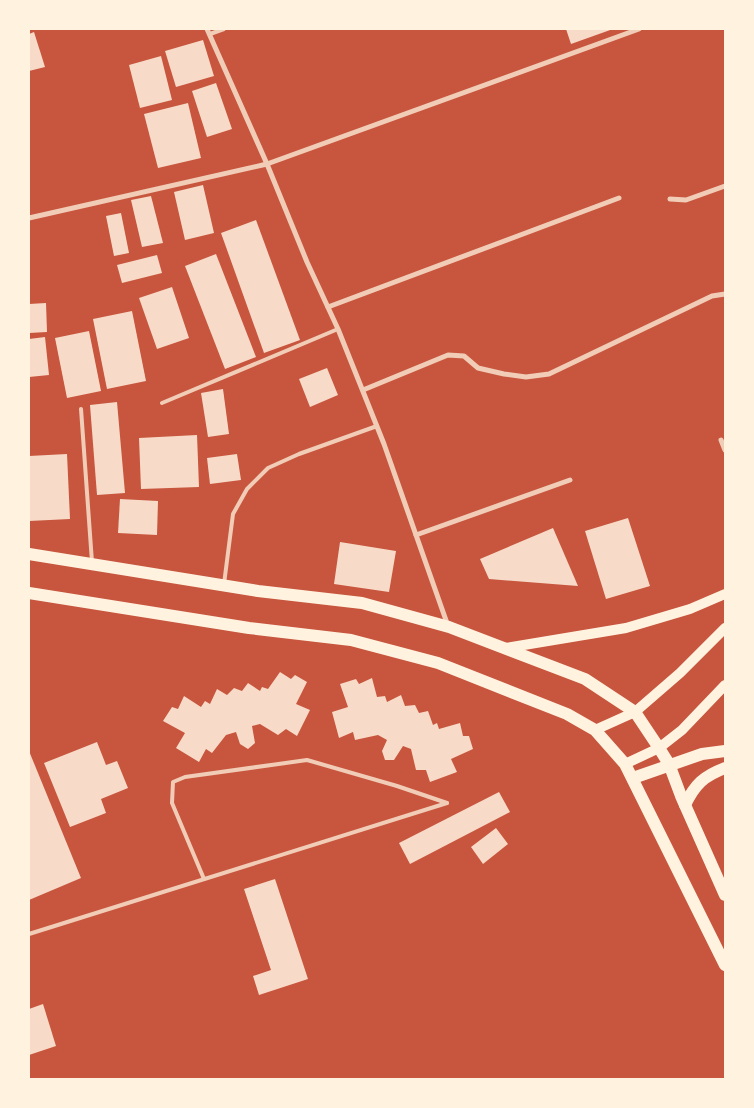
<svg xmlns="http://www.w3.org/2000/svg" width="754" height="1108" viewBox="0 0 754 1108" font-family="'Varela Round',sans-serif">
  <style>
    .building { fill: #f7dbc8 }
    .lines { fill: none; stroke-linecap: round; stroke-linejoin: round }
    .service { stroke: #f1ccb7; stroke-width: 4 }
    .minor { stroke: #f1ccb7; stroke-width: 5 }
    .secondary { stroke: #fff3e0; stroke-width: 10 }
    .primary { stroke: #fff3e0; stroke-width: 12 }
  </style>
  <rect width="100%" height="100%" fill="#c8553d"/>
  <!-- building -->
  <g class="building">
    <path d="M566,29H613L571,44Z"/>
    <path d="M34,32L45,67L29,71V34Z"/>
    <path d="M203,40L214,76L176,87L165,51Z"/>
    <path d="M161,56L172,100L140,108L129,65Z"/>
    <path d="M216,83L232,129L207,137L192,91Z"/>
    <path d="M188,103L201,158L158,168L144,114Z"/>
    <path d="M203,185L214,233L185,240L174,192Z"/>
    <path d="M151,196L163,243L142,247L131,200Z"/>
    <path d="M121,213L129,253L114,256L106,216Z"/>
    <path d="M256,220L300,340L264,353L221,233Z"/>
    <path d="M216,254L256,357L225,369L185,266Z"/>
    <path d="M157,255L162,273L122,283L117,265Z"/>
    <path d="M172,287L189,338L157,349L139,298Z"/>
    <path d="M46,303L47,332L29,333V304Z"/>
    <path d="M132,311L146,381L107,389L93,319Z"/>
    <path d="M89,331L101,391L67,398L55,338Z"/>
    <path d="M45,337L49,375L29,377V339Z"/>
    <path d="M327,368L338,395L310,407L299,379Z"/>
    <path d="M223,389L229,434L208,437L201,393Z"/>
    <path d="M117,402L125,493L97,495L90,405Z"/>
    <path d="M197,435L199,487L141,489L139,438Z"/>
    <path d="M67,454L70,519L29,521V456Z"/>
    <path d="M237,454L241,480L210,484L207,458Z"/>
    <path d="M120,499L158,501L157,535L118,533Z"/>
    <path d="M628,518L650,586L606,599L585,531Z"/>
    <path d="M553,528L578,586L489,579L480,559Z"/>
    <path d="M340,542L396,551L389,592L334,584Z"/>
    <path d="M280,672L291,679L295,675L307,682L296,704L310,710L297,736L286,729L278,735L260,724L252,726L255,743L248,749L240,744L236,732L226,735L212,753L206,749L199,762L176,748L185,733L163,721L172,707L178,709L184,696L201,707L205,701L210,704L217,689L227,695L234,688L242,691L248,683L260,691L262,687L268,689Z"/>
    <path d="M372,678L377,697L385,696L387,702L401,695L405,706L415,705L419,713L428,711L433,725L437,723L439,729L460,723L463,736H469L473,749L451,759L457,772L430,782L426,770H416L411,749L403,746L394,760H385L382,751L387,740L378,735L355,740L353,732L339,738L332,712L348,707L340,684L356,679L359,684Z"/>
    <path d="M97,742L106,765L117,761L128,788L101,799L106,813L70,827L44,763Z"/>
    <path d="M29,751L81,878L29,900Z"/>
    <path d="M499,792L510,812L410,864L399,843Z"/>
    <path d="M496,828L508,844L483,864L471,847Z"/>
    <path d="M275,879L308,979L259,995L253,976L271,970L244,889Z"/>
    <path d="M43,1004L56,1046L29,1055V1009Z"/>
  </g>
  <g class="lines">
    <!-- service -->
    <g class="service">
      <path d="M210,34L224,29"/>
      <path d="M162,403L338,329"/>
      <path d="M81,409L92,562"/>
      <path d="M224,584L233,514L247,489L268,468L299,454L377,426"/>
      <path d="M204,879L172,803L173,782L185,777L307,760L397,786L447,803"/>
      <path d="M29,934L447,803"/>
    </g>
    <!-- minor -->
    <g class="minor">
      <path d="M207,29L267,164L307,262L338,329L384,444L448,626"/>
      <path d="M670,199L686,200L725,186"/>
      <path d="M29,218L267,164L639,29"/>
      <path d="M328,307L619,198"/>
      <path d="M363,390L448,355L464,356L478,368L504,374L526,377L549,374L712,296L725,294"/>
      <path d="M721,440L725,450"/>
      <path d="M416,535L570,480"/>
    </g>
    <!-- secondary -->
    <g class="secondary">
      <path d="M506,648L626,628L690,609L725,594"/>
      <path d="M595,730L635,712L680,673L725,628"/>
      <path d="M625,764L659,748L682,730L725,685"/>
    </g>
    <!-- primary -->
    <g class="primary">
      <path d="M29,554L258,591L362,603L449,627L585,679L635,712L659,748L669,764L681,796L725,895"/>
      <path d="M29,593L249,628L351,640L438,663L567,714L595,730L625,764L725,965"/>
      <path d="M633,778L702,754L725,751"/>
      <path d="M685,805C695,784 704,776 725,768"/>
    </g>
  </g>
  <!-- border -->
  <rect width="754" height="1108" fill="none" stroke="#fff3e0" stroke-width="60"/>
</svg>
